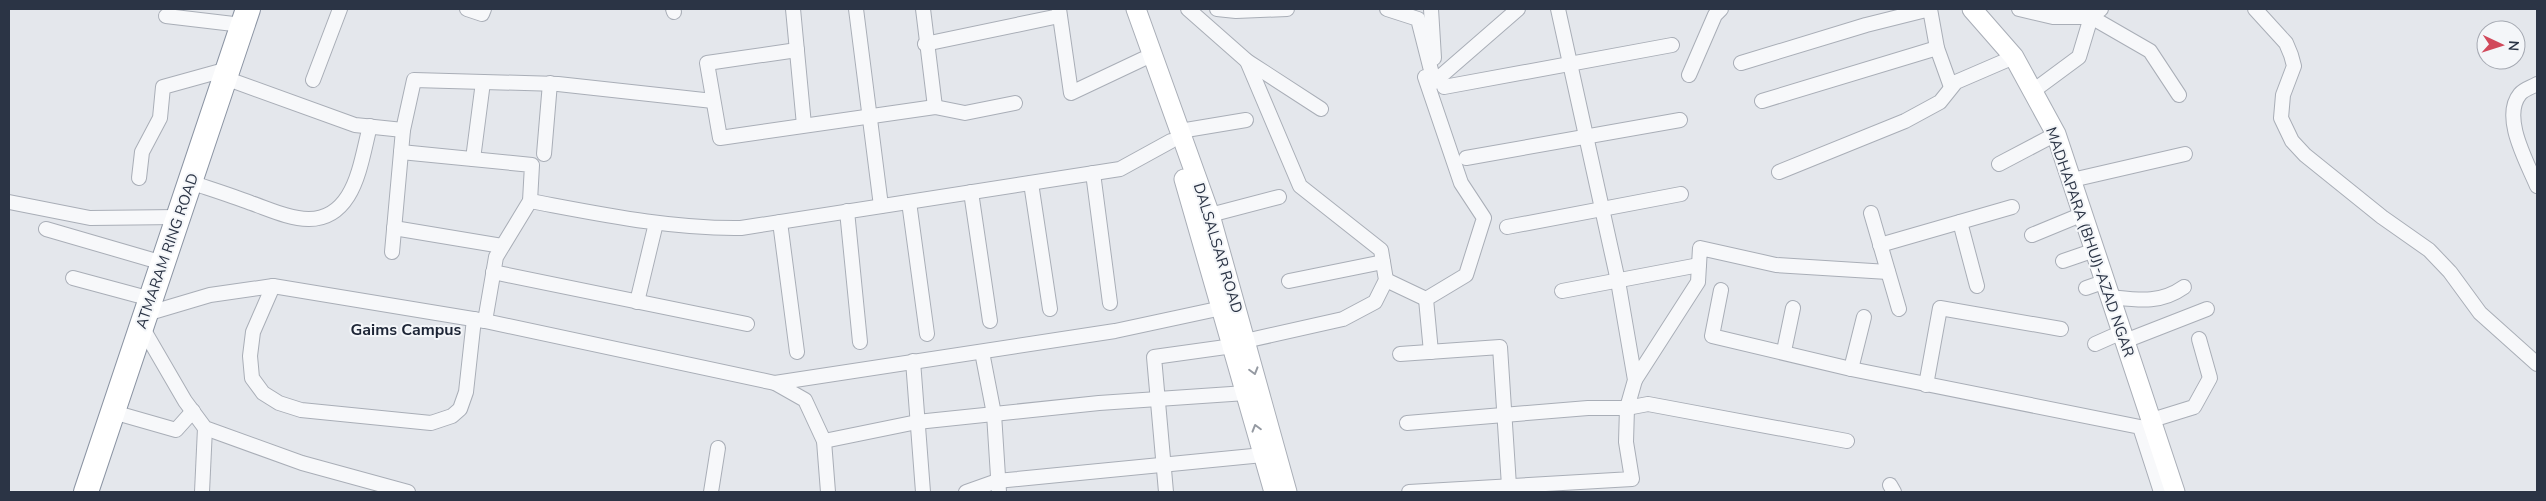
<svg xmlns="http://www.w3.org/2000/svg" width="2546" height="501" viewBox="0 0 2546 501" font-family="'Nunito Sans',sans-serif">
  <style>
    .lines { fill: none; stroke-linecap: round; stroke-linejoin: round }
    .street-casing { stroke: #a9aeb7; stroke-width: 16 }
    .secondary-casing { stroke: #a9aeb7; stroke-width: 21 }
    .highway-casing { stroke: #8b94a3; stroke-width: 26 }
    .street { stroke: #f7f8fa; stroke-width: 14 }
    .secondary { stroke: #fff; stroke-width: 19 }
    .highway { stroke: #fff; stroke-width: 24 }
    .oneway { stroke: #959aa2 }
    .labels { text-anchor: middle; stroke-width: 4; stroke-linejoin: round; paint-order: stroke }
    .street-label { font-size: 15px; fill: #2b3445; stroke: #f4f6f9 }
    .neighbourhood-label { font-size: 16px; font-weight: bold; fill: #1d2536; stroke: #f4f6f9 }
  </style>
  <rect width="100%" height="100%" fill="#e4e7ec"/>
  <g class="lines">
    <!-- street casing -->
    <g class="street-casing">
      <g id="street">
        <path d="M467,9L482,14L484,9"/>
        <path d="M673,9L674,12"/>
        <path d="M793,9L804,125"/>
        <path d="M856,9L881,206"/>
        <path d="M923,9L935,107"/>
        <path d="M1059,9L1071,93L1143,59"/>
        <path d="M1188,9L1247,61L1321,109"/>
        <path d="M1217,9L1236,11L1287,9"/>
        <path d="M1387,9L1418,19L1434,82"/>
        <path d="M1431,9L1434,58"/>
        <path d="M2019,9L2053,17H2091L2101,9"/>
        <path d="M2255,9L2286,43L2291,55L2294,66L2283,95L2281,118L2292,141L2305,155L2382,217L2429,250L2450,272L2480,313L2537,364"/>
        <path d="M166,16L242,25"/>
        <path d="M925,44L1059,16"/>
        <path d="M797,50L707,63L720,138L935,107L965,113L1015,103"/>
        <path d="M1741,63L1866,25L1930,9L1937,48L1951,87"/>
        <path d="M1689,75L1715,15L1721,9"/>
        <path d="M225,78L355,125L403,130"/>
        <path d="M313,80L340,9"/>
        <path d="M2537,84C2532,87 2524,89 2520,94C2501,117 2527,162 2537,186"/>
        <path d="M1444,87L1672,45"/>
        <path d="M2033,91L2079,57L2091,17L2150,51L2179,95"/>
        <path d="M1762,101L1937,48"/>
        <path d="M1180,131L1246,120"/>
        <path d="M401,152L532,165L530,201L496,257L485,321"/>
        <path d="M544,154L550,83"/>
        <path d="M1466,158L1680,120"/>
        <path d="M473,159L483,82"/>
        <path d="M1999,164L2056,134"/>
        <path d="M1779,172L1905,121L1940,102L1956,82L2014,57"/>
        <path d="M1093,173L1110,303"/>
        <path d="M139,178L142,152L160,118L163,87L228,69"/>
        <path d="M2072,180L2185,154"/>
        <path d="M1031,183L1050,309"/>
        <path d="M196,184C214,190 233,196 251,203C283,214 323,236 348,196C360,177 364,149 370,126"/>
        <path d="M971,192L990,321"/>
        <path d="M530,201C600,214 670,229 741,228L1120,169L1171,141"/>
        <path d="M9,202L90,218L178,217"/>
        <path d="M909,202L927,334"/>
        <path d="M847,211L860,342"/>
        <path d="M1871,213L1899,309"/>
        <path d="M1210,215L1279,197"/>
        <path d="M780,222L797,352"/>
        <path d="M1960,222L1977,286"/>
        <path d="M1507,227L1681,194"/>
        <path d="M394,228L502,246"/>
        <path d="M46,229L163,263"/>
        <path d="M2032,235L2083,214"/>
        <path d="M1880,245L2012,207"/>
        <path d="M392,252L403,130L414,80L558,84L713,101"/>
        <path d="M2063,261L2095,250"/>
        <path d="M493,272L747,324"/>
        <path d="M73,278L151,299"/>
        <path d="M1386,280L1426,299"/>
        <path d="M1289,281L1383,262"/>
        <path d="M273,286L253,332L250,356L252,378L263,393L279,403L301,410L431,423L452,416L460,409L466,392L474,319"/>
        <path d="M2086,288L2106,281"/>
        <path d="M1721,290L1712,336L1851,369L2140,427L2161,492"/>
        <path d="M1562,291L1699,265"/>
        <path d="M2111,297C2138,300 2160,304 2184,287"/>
        <path d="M637,302L656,223"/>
        <path d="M146,314L210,295L273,286L485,321L775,383L805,400L824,441L828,492"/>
        <path d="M142,327L185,401L205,428L302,463L408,492"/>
        <path d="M1245,341L1343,319L1375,302L1386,280L1381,250L1300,186L1247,61"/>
        <path d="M2125,341L2207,309"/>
        <path d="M2095,344L2122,332"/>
        <path d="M1784,351L1793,308"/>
        <path d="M982,352L994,414L999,492"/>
        <path d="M1431,352L1426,299L1466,275L1484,218L1461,183L1425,77L1434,82L1518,9"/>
        <path d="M1400,354L1500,347L1509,486"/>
        <path d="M913,361L923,492"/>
        <path d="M1851,369L1864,317"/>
        <path d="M1635,380L1698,282L1700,248L1776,265L1888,272"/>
        <path d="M775,383L1115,331L1222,308"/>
        <path d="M1926,385L1940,308L2061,329"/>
        <path d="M113,412L176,430L193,411"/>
        <path d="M2152,420L2194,407L2210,378L2199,339"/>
        <path d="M1407,423L1588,408H1627L1648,404L1847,441"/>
        <path d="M824,441L917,422L1099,403L1246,393"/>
        <path d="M1890,485L1894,492"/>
        <path d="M202,492L205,428"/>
        <path d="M711,492L718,448"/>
        <path d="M966,492L997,481L1263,455"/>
        <path d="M1166,492L1154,357L1233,346"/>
        <path d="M1409,492L1632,479L1626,442L1627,408L1635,380L1618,281L1558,9"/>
      </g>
    </g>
    <!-- secondary casing -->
    <g class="secondary-casing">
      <g id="secondary">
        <path d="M1136,9L1210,215L1287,492"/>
        <path d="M1972,9L2014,57L2056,134L2175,492"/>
        <path d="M1184,179L1274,492"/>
      </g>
    </g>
    <!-- highway casing -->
    <g class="highway-casing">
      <path id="highway" d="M86,492L248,9"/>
    </g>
    <!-- street -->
    <use href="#street" class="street"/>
    <!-- secondary -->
    <use href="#secondary" class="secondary"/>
    <!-- highway -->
    <use href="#highway" class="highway"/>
  </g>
  <!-- one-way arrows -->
  <defs><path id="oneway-chevron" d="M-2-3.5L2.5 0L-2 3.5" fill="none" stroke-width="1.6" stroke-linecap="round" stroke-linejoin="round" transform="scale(1.25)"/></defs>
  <g class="oneway">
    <use href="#oneway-chevron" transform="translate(1254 371) rotate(74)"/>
    <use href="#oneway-chevron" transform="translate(1256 428) rotate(-106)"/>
  </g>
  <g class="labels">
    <!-- street labels -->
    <g class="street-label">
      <text transform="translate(2090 242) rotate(71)" y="5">MADHAPARA (BHUJ)-AZAD NGAR</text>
      <text transform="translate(1218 248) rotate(73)" y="5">DALSALSAR ROAD</text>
      <text transform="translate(167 251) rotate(-71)" y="5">ATMARAM RING ROAD</text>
    </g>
    <!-- neighbourhood labels -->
    <g class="neighbourhood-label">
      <text x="406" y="335">Gaims Campus</text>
    </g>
  </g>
  <!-- border -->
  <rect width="2546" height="501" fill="none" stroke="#2b3445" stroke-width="20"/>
  <!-- north arrow -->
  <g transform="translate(2501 45) rotate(94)"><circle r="24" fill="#f4f6f9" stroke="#a4a8b1"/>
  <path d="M0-4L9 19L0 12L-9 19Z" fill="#d1495b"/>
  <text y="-8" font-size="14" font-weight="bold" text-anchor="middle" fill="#2b3445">N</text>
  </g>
</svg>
